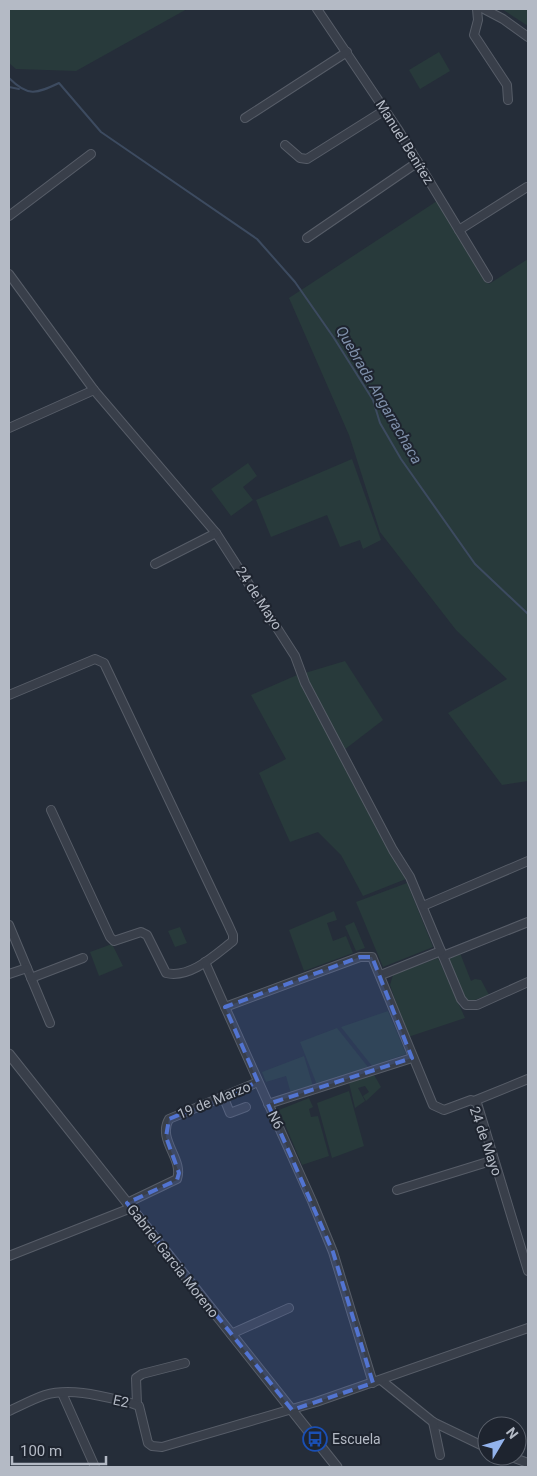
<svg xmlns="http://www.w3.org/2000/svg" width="537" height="1476" viewBox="0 0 537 1476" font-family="Roboto,sans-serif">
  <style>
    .green { fill: #283a3b }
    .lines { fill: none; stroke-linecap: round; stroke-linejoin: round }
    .stream { stroke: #3d4b60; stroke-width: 2 }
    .minor-casing { stroke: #575d68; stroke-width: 10 }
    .tertiary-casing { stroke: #575d68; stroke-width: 11 }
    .minor { stroke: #393f4a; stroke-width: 8 }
    .tertiary { stroke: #393f4a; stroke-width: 9 }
    .marked { fill: #5274d1; fill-opacity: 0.2; stroke: #5274d1; stroke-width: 4; stroke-dasharray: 10 6; stroke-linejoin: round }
    .labels { text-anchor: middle; stroke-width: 4; stroke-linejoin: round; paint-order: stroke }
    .street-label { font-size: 14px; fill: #b4bac5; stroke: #1e242f }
    .poi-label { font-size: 14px; fill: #b4bac5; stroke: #1e242f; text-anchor: start }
    .water-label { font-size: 15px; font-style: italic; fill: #7f90aa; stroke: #1e242f }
  </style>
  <rect width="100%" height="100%" fill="#252d39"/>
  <!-- green -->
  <g class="green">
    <path d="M9,9H187L76,71L16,69L9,63Z"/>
    <path d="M502,9H528V26Z"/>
    <path d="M439,52L450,71L420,89L409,70Z"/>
    <path d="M437,201L489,284L528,259V781L502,785L448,713L507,679L456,630L380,532L349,435L289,298Z"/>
    <path d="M352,459L381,540L363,549L360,540L340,547L327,515L271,537L256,500Z"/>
    <path d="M248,463L257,476L243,487L253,500L231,516L211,489Z"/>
    <path d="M345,661L383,720L344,750L305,673Z"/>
    <path d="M297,675L406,879L363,896L341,855L318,832L290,842L259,773L286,759L251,695Z"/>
    <path d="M407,883L433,947L383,967L356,902Z"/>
    <path d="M334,911L337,920L327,923L333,941L346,936L353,953L304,971L289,930Z"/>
    <path d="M354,922L365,948L356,951L345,926Z"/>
    <path d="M180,927L187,943L175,947L168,931Z"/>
    <path d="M112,944L123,966L99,976L90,952Z"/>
    <path d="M460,953L471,981L475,979L481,980L489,995L469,1002L460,992L447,959Z"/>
    <path d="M438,958L465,1018L408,1037L390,985L393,975Z"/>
    <path d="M388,1011L406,1054L372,1066L341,1027Z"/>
    <path d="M337,1028L368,1067L317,1085L300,1042Z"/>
    <path d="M304,1056L313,1086L291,1094L286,1076L266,1082L262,1072Z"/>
    <path d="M373,1073L381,1087L366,1101L363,1096L369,1092L365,1086L358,1088L365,1101L355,1108L349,1083Z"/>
    <path d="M349,1091L364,1146L332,1158L317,1103Z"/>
    <path d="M309,1098L313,1107L309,1109L311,1117L318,1116L329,1156L302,1165L279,1110Z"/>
  </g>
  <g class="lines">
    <!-- stream -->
    <g class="stream">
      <path d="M9,78C28,97 36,94 59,83L101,132L257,239L295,282L334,338L373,400L380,423L401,459L475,564L528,614"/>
      <path d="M9,87L19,89"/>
    </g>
    <!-- minor casing -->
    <g class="minor-casing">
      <g id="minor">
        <path d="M317,9L399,131L488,278"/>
        <path d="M477,9L478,20L474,35L507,85L508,100"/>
        <path d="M484,9L503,19L528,37"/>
        <path d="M245,118L347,52"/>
        <path d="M285,145L300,158L307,159L385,110"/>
        <path d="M9,216L91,154"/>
        <path d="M459,230L527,187"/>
        <path d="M307,238L418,162"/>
        <path d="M9,274L94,390L216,533L295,656L305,683L393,850L410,877L461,999L466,1005H477L528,982"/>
        <path d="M9,428L94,390"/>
        <path d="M155,564L216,533"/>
        <path d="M9,695L95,659L104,663L228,924L233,935V941C215,955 190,979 166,973L147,935L141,932L114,941L110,937L51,810"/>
        <path d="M423,906L528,861"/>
        <path d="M9,925L50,1023"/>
        <path d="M443,956L528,922"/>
        <path d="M205,962L225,1007"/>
        <path d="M9,974L27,968"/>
        <path d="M381,975L441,951"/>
        <path d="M31,978L83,958"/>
        <path d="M223,1096L230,1113L246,1107"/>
        <path d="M474,1101L528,1079"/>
        <path d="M268,1104L412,1058"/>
        <path d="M397,1190L494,1160"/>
        <path d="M127,1203L177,1179C184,1159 157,1140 169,1119L258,1082"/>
        <path d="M9,1256L131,1208"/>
        <path d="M231,1334L289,1308"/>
        <path d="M381,1380L433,1422L487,1448"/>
        <path d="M373,1383L333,1252L312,1201L225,1007L360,957H372L433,1105L444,1110L471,1100L477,1103L528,1271"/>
        <path d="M62,1393L95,1467"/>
        <path d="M137,1404L136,1378L142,1374L185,1363"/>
        <path d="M9,1411C20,1406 33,1399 45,1395C72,1387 105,1397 131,1403L139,1406L148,1443L152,1446L162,1447L316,1402L528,1328"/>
        <path d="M433,1422L440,1455"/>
        <path d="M509,1456L528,1463"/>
      </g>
    </g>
    <!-- tertiary casing -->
    <g class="tertiary-casing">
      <path id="tertiary" d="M9,1054L337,1467"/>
    </g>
    <!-- minor -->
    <use href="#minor" class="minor"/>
    <!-- tertiary -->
    <use href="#tertiary" class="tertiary"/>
  </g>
  <!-- marked area -->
  <path class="marked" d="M360,957H372L412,1058L268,1104L333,1252L373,1383L292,1410L127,1203L177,1180L179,1173L166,1137L169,1119L258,1082L225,1007Z"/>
  <!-- icons -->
  <defs>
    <g id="bus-ring" transform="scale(1.25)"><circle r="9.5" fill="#1e242f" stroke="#1a4fb4" stroke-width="1.5"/><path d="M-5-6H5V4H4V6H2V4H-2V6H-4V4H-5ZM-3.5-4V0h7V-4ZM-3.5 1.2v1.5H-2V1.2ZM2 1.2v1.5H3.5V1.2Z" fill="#1a4fb4"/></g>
  </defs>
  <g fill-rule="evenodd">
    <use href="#bus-ring" x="315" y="1439"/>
  </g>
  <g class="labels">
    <!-- street labels -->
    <g class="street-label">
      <text transform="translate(405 142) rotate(58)" y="5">Manuel Benítez</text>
      <text transform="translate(259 598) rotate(57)" y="5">24 de Mayo</text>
      <text transform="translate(214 1100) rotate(-22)" y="5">19 de Marzo</text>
      <text transform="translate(276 1120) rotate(63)" y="5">N6</text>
      <text transform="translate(486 1141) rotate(71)" y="5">24 de Mayo</text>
      <text transform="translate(173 1261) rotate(52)" y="5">Gabriel Garcia Moreno</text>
      <text transform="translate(121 1401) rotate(12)" y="5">E2</text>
    </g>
    <!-- poi labels -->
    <g class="poi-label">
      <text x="332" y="1444">Escuela</text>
    </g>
    <!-- water labels -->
    <g class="water-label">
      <text transform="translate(379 395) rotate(60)" y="5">Quebrada Angarrachaca</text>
    </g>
  </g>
  <!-- border -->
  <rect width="537" height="1476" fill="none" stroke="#b4bac5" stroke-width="20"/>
  <!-- north arrow -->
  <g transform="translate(502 1441) rotate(52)"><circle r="24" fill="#1e242f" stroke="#5a606b"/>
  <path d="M0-4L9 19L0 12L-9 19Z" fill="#93b3ec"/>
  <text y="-8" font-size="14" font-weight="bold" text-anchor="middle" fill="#b4bac5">N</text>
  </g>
  <!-- scale -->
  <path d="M12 1456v8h94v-8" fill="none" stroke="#b4bac5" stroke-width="2.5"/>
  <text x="20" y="1456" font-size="15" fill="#b4bac5" stroke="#1e242f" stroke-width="4" paint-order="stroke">100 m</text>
</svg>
